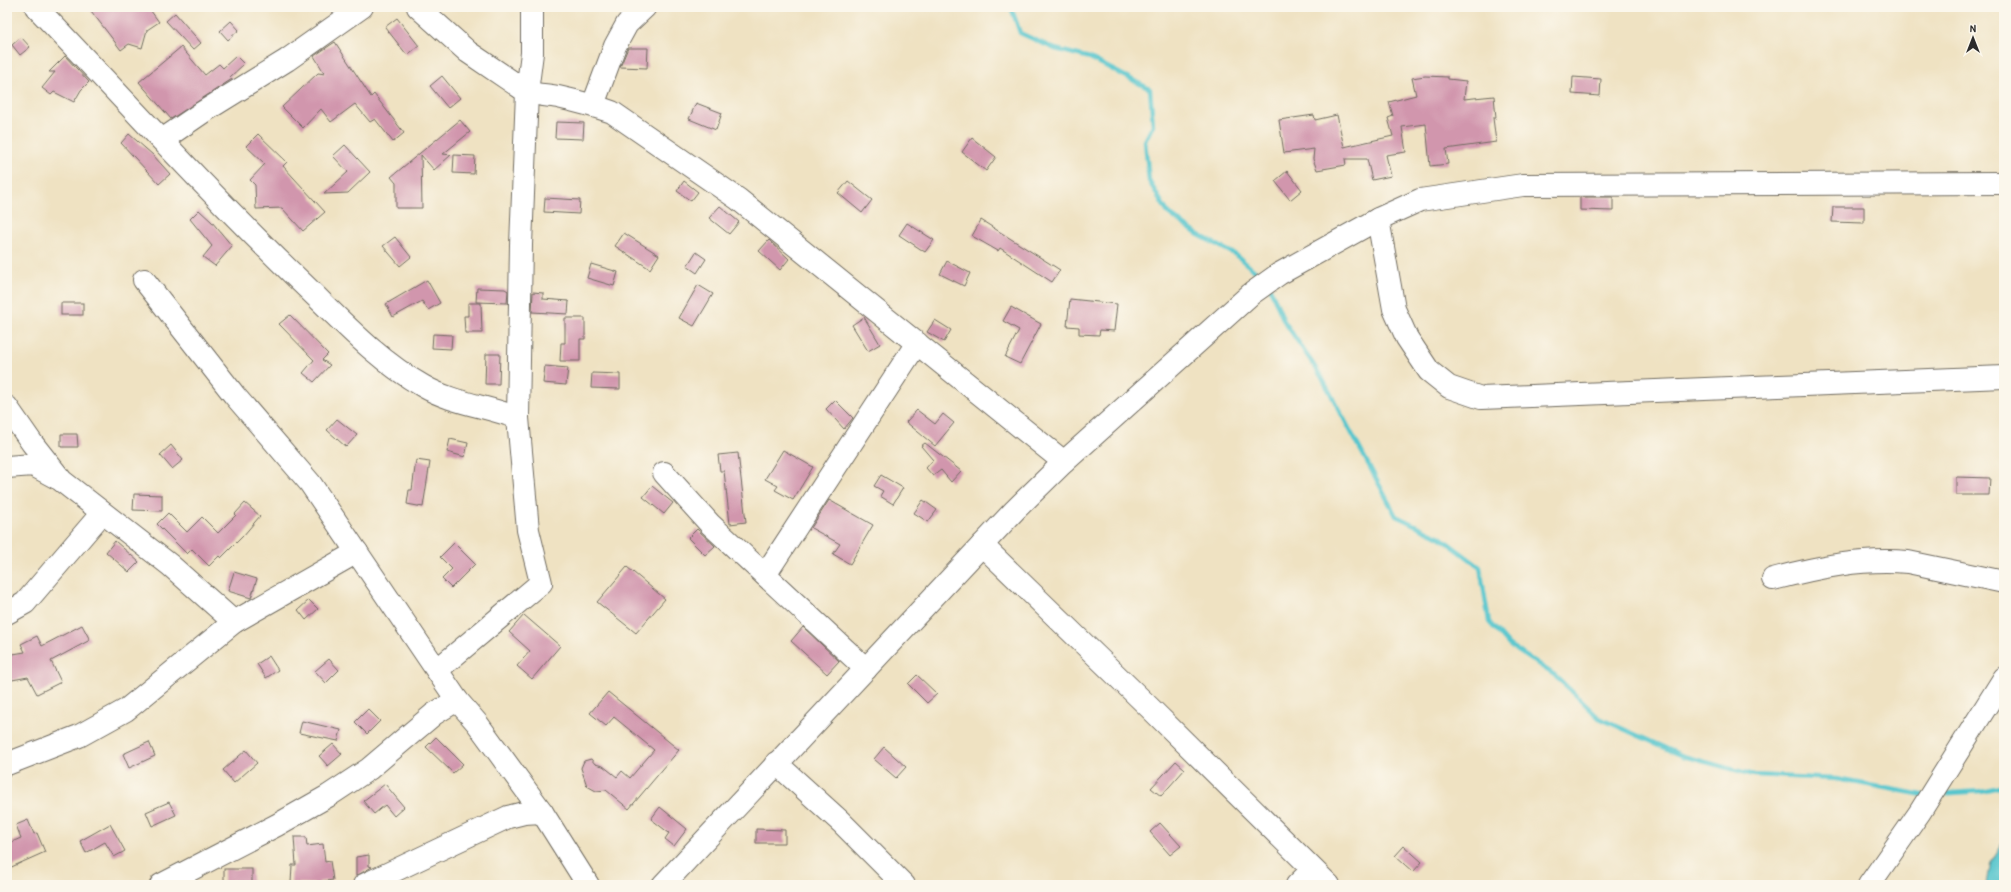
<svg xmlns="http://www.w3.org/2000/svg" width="2011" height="892" viewBox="0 0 2011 892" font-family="'Patrick Hand',sans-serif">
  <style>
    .water { fill: #58c6cd; stroke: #42787c }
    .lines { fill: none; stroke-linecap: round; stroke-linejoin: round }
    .stream { stroke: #58c6cd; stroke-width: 4.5 }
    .building { fill: #d196ad }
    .minor-casing { stroke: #706b60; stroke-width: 24 }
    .minor { stroke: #fff; stroke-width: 22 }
  </style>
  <rect width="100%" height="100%" fill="#fbf7ec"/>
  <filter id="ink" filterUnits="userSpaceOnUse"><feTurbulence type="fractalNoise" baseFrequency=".025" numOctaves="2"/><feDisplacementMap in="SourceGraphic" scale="8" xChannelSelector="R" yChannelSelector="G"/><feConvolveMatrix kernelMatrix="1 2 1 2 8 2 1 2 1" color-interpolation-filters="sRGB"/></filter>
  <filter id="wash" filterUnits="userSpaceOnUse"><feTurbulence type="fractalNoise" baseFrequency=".012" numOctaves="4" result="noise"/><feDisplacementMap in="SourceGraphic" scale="16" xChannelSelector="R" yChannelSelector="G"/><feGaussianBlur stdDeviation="0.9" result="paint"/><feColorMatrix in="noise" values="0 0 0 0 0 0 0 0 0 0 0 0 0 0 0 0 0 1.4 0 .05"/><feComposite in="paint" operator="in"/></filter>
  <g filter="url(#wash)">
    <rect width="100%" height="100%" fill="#efe2c2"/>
    <!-- water -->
    <path class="water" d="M2004,840V885H1987L1991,862Z"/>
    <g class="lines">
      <!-- stream -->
      <g class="stream">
        <path d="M1011,7L1020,33L1055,49L1090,58L1150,89L1153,125L1145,141L1149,181L1168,213L1197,234L1236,255L1264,279"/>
        <path d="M1270,288L1284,321L1321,376L1396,516L1440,537L1480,567L1489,622L1509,645L1556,676L1599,718L1683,756L1754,775L1836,779L1923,795"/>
        <path d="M1938,794L1981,791L2004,786"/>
      </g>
    </g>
    <g id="blocks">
      <!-- building -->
      <g class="building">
        <path d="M88,7H148L159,22L147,30L142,48L129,44L121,50Z"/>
        <path d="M175,13L201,43L193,50L166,21Z"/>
        <path d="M397,18L419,46L407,55L385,27Z"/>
        <path d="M231,21L239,30L228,40L220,31Z"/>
        <path d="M21,37L30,47L20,55L12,45Z"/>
        <path d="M335,42L371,97L374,94L404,133L393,142L375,119L370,122L355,104L331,122L321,109L303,128L282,107L318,73L325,74L314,56Z"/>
        <path d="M181,47L205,75L219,64L223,68L236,56L244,64L230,77L232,79L171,119L139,82Z"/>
        <path d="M628,48H648L647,68L620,67Z"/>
        <path d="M65,56L89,82L81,90L74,102L54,92L51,95L42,88L55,72H49Z"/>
        <path d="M442,76L460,98L448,108L430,86Z"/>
        <path d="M1425,76L1448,77V79L1466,81L1464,99L1494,96L1496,118H1493L1496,142L1446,149L1448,164L1430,166L1426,124L1402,127L1406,152L1386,155L1391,176L1372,180L1367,159H1345L1346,165L1317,170L1313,159L1314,149L1284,153L1279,120L1314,115L1315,120L1337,115L1344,147L1393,136L1388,118L1393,116L1389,102L1416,95L1412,78Z"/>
        <path d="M1573,77L1601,79L1600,96L1572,94Z"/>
        <path d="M696,103L722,113L716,130L689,119Z"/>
        <path d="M460,120L470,132L443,154L451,155L434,170L421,155L422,208H396V183L391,177Z"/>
        <path d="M556,122L584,123L583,139L555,138Z"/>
        <path d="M129,134L153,155L170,174L159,184L121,143Z"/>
        <path d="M258,134L287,162L283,166L325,212L303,231L282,208L256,209L255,185L250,180L265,164L246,146Z"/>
        <path d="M972,138L996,157L986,171L962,152Z"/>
        <path d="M345,145L370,172L348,193L324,194L348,172L333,156Z"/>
        <path d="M454,155L475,156L474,174L453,173Z"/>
        <path d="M1287,171L1302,190L1290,200L1275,181Z"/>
        <path d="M684,181L698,192L691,201L677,191Z"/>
        <path d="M848,181L872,200L862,213L838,193Z"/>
        <path d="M1580,197H1613V211L1580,210Z"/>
        <path d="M545,198L580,200L579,214L544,212Z"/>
        <path d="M720,206L739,222L729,234L709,218Z"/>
        <path d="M1833,207H1864V223L1832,222Z"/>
        <path d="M199,210L212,222L232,246L215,266L203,257L212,246L190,219Z"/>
        <path d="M981,220L1060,270L1052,282L1000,248L998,251L972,236Z"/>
        <path d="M907,223L934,240L925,252L899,235Z"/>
        <path d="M624,233L659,255L650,269L615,246Z"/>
        <path d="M395,237L411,257L400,266L383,246Z"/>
        <path d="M769,240L789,259L780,270L759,251Z"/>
        <path d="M696,252L706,259L697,273L687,266Z"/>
        <path d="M947,261L970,273L964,286L940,274Z"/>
        <path d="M591,264L618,272L614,286L587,278Z"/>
        <path d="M427,280L440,303L428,310L422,301L393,317L386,304Z"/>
        <path d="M698,285L713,294L694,326L679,318Z"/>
        <path d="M477,288L505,289L508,291L507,303L476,302Z"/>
        <path d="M533,292L543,293V299L569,301L568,314L532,312Z"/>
        <path d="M1070,299L1117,304L1114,331L1100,330L1099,335L1079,334V327L1067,326Z"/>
        <rect x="61" y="303" width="22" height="12"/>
        <path d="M468,303H481L482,333H465L464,316H468Z"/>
        <path d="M1011,307L1041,324L1020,364L1005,357L1019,330L1003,321Z"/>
        <path d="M290,315L328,354L322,360L330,365L314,382L303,373L314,360L279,324Z"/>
        <path d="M864,317L880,344L868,351L852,325Z"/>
        <path d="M565,318H585V339H580V361H560L561,343H565Z"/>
        <path d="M935,320L951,330L944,342L927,332Z"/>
        <path d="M433,334L452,335L451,349L432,348Z"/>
        <path d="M486,354H500L499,384H485Z"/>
        <path d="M545,366L568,368L566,385L543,383Z"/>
        <path d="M592,373L620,374V389L591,388Z"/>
        <path d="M835,400L853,418L844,429L826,409Z"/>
        <path d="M917,410L935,424L943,414L954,423L935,446L906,422Z"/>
        <path d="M337,419L357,435L346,447L327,430Z"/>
        <path d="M61,434H77L78,447H61Z"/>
        <path d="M450,439L468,443L465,457L447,452Z"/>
        <path d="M925,443L961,471L951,482L941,470L933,476L926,468L933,460L921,446Z"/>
        <path d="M171,445L183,460L172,469L160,455Z"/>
        <path d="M783,450L813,467L793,500L775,490L778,486L765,479Z"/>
        <path d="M738,453L746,522L730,524L724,471H720L718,455Z"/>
        <path d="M416,460L430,462L423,507L407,504L409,490H412Z"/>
        <path d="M881,475L903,488L893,504L880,496L883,491L874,486Z"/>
        <path d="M1956,477L1990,478L1989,495H1956Z"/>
        <path d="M652,486L673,503L664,514L643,497Z"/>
        <path d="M134,494L162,495V511L133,510Z"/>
        <path d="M829,500L873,525L850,564L833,554L840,544L811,528Z"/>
        <path d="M923,500L937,510L928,522L914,513Z"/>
        <path d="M245,503L260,516L243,536L221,558L219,556L209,566L192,549L187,554L157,524L168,513L187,532L202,517L218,533L236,515L235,514Z"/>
        <path d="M697,529L715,546L705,555L688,538Z"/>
        <path d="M115,541L139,562L129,572L106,552Z"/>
        <path d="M454,543L475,564L451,588L442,579L452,569L440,557Z"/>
        <path d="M627,567L665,599L636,633L597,602Z"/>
        <path d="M234,572L257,579L251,598L228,591Z"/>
        <path d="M309,600L318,609L306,620L298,610Z"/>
        <path d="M524,615L560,646L532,679L517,666L530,651L509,632Z"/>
        <path d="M82,625L90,640L51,661L61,682L37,694L28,677L7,681V655L25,652L21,644L37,636L42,646Z"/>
        <path d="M803,627L839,661L827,674L791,641Z"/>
        <path d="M269,656L278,670L266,678L257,664Z"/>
        <path d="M329,659L339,670L326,683L315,671Z"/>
        <path d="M917,675L937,694L927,703L908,684Z"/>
        <path d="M608,692L679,750L629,809L606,790L596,791L587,786L581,768L584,761L591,759L595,764L603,766L617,777L622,771L630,778L654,750L614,717L606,726L590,713Z"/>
        <path d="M368,709L380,721L367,734L355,722Z"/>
        <path d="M302,721L341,730L338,741L299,733Z"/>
        <path d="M436,737L463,764L453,773L426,747Z"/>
        <path d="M149,742L155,756L129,768L123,754Z"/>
        <path d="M333,744L342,754L328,766L319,756Z"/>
        <path d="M884,747L906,767L896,778L874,759Z"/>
        <path d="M246,750L257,763L234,783L223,770Z"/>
        <path d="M1176,761L1185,769L1161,796L1151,788Z"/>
        <path d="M385,784L404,807L394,816L385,805L374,814L363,801Z"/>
        <path d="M169,802L176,815L152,826L146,812Z"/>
        <path d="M660,807L687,829L674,846L665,839L669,833L651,819Z"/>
        <path d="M28,820L34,834L37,833L45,852L7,869V844L21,838L16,825Z"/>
        <path d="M1160,823L1181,846L1170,855L1150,832Z"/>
        <path d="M110,824L125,851L114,857L105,842L86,853L80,841Z"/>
        <path d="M756,829L785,830V843H756Z"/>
        <path d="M294,837H306L307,846L323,844L325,862L330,861L333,880L319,882V884L291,883L292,865H296Z"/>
        <path d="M1404,846L1422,862L1413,872L1395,856Z"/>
        <path d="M369,855V866L372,867L356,876V857Z"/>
        <rect x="224" y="869" width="28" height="15"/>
      </g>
    </g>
  </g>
  <g filter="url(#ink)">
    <use href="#blocks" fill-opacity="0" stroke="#706b60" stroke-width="1"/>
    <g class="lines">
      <!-- minor casing -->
      <g class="minor-casing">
        <g id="minor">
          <path d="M36,7C123,98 208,192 298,279C338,317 375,359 423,386C452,403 487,406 518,418"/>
          <path d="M418,7L468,52L527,92C537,95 547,95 558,97C576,101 595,106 612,112L738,199L1064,462"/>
          <path d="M593,105L615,46L627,24L645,7"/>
          <path d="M162,140L203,112L287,60L362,7"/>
          <path d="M1378,219L1394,309L1407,338L1429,371L1449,387L1481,398L2004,377"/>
          <path d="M144,280L235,396L310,483L457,700L477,723L542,812L588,885"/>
          <path d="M7,407L32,443L62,481L170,565L234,622"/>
          <path d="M7,467L33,465L57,478"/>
          <path d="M664,473L710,524L866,669"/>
          <path d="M982,545L1150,708L1329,885"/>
          <path d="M765,575L917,343"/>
          <path d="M1773,579C1818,567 1862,558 1908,562L2004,582"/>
          <path d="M7,613L25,603L102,513"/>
          <path d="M437,670L541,583L528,530L518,418L521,245L527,92L532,53V7"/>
          <path d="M776,763L841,822L904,885"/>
          <path d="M7,764L79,736L126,710L234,622L357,552"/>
          <path d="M161,885L277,825L328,796L369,769L434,714L457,700"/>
          <path d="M364,885L508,817L524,813L542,812"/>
          <path d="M663,885L1015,510L1064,462L1251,294L1279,274L1378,219L1420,200L1523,185L2004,183"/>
          <path d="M1297,885L1312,870"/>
          <path d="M1869,885L1920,812L2004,678"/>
        </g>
      </g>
      <!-- minor -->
      <use href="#minor" class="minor"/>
    </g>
  </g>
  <!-- margin -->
  <rect width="2011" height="892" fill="none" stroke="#fbf7ec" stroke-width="24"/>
  <!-- north arrow -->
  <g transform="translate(1973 38)" stroke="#fbf7ec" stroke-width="3" paint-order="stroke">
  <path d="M0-3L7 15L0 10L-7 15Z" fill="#2b2b2b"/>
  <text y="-6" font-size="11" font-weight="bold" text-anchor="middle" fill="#2b2b2b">N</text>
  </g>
</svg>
